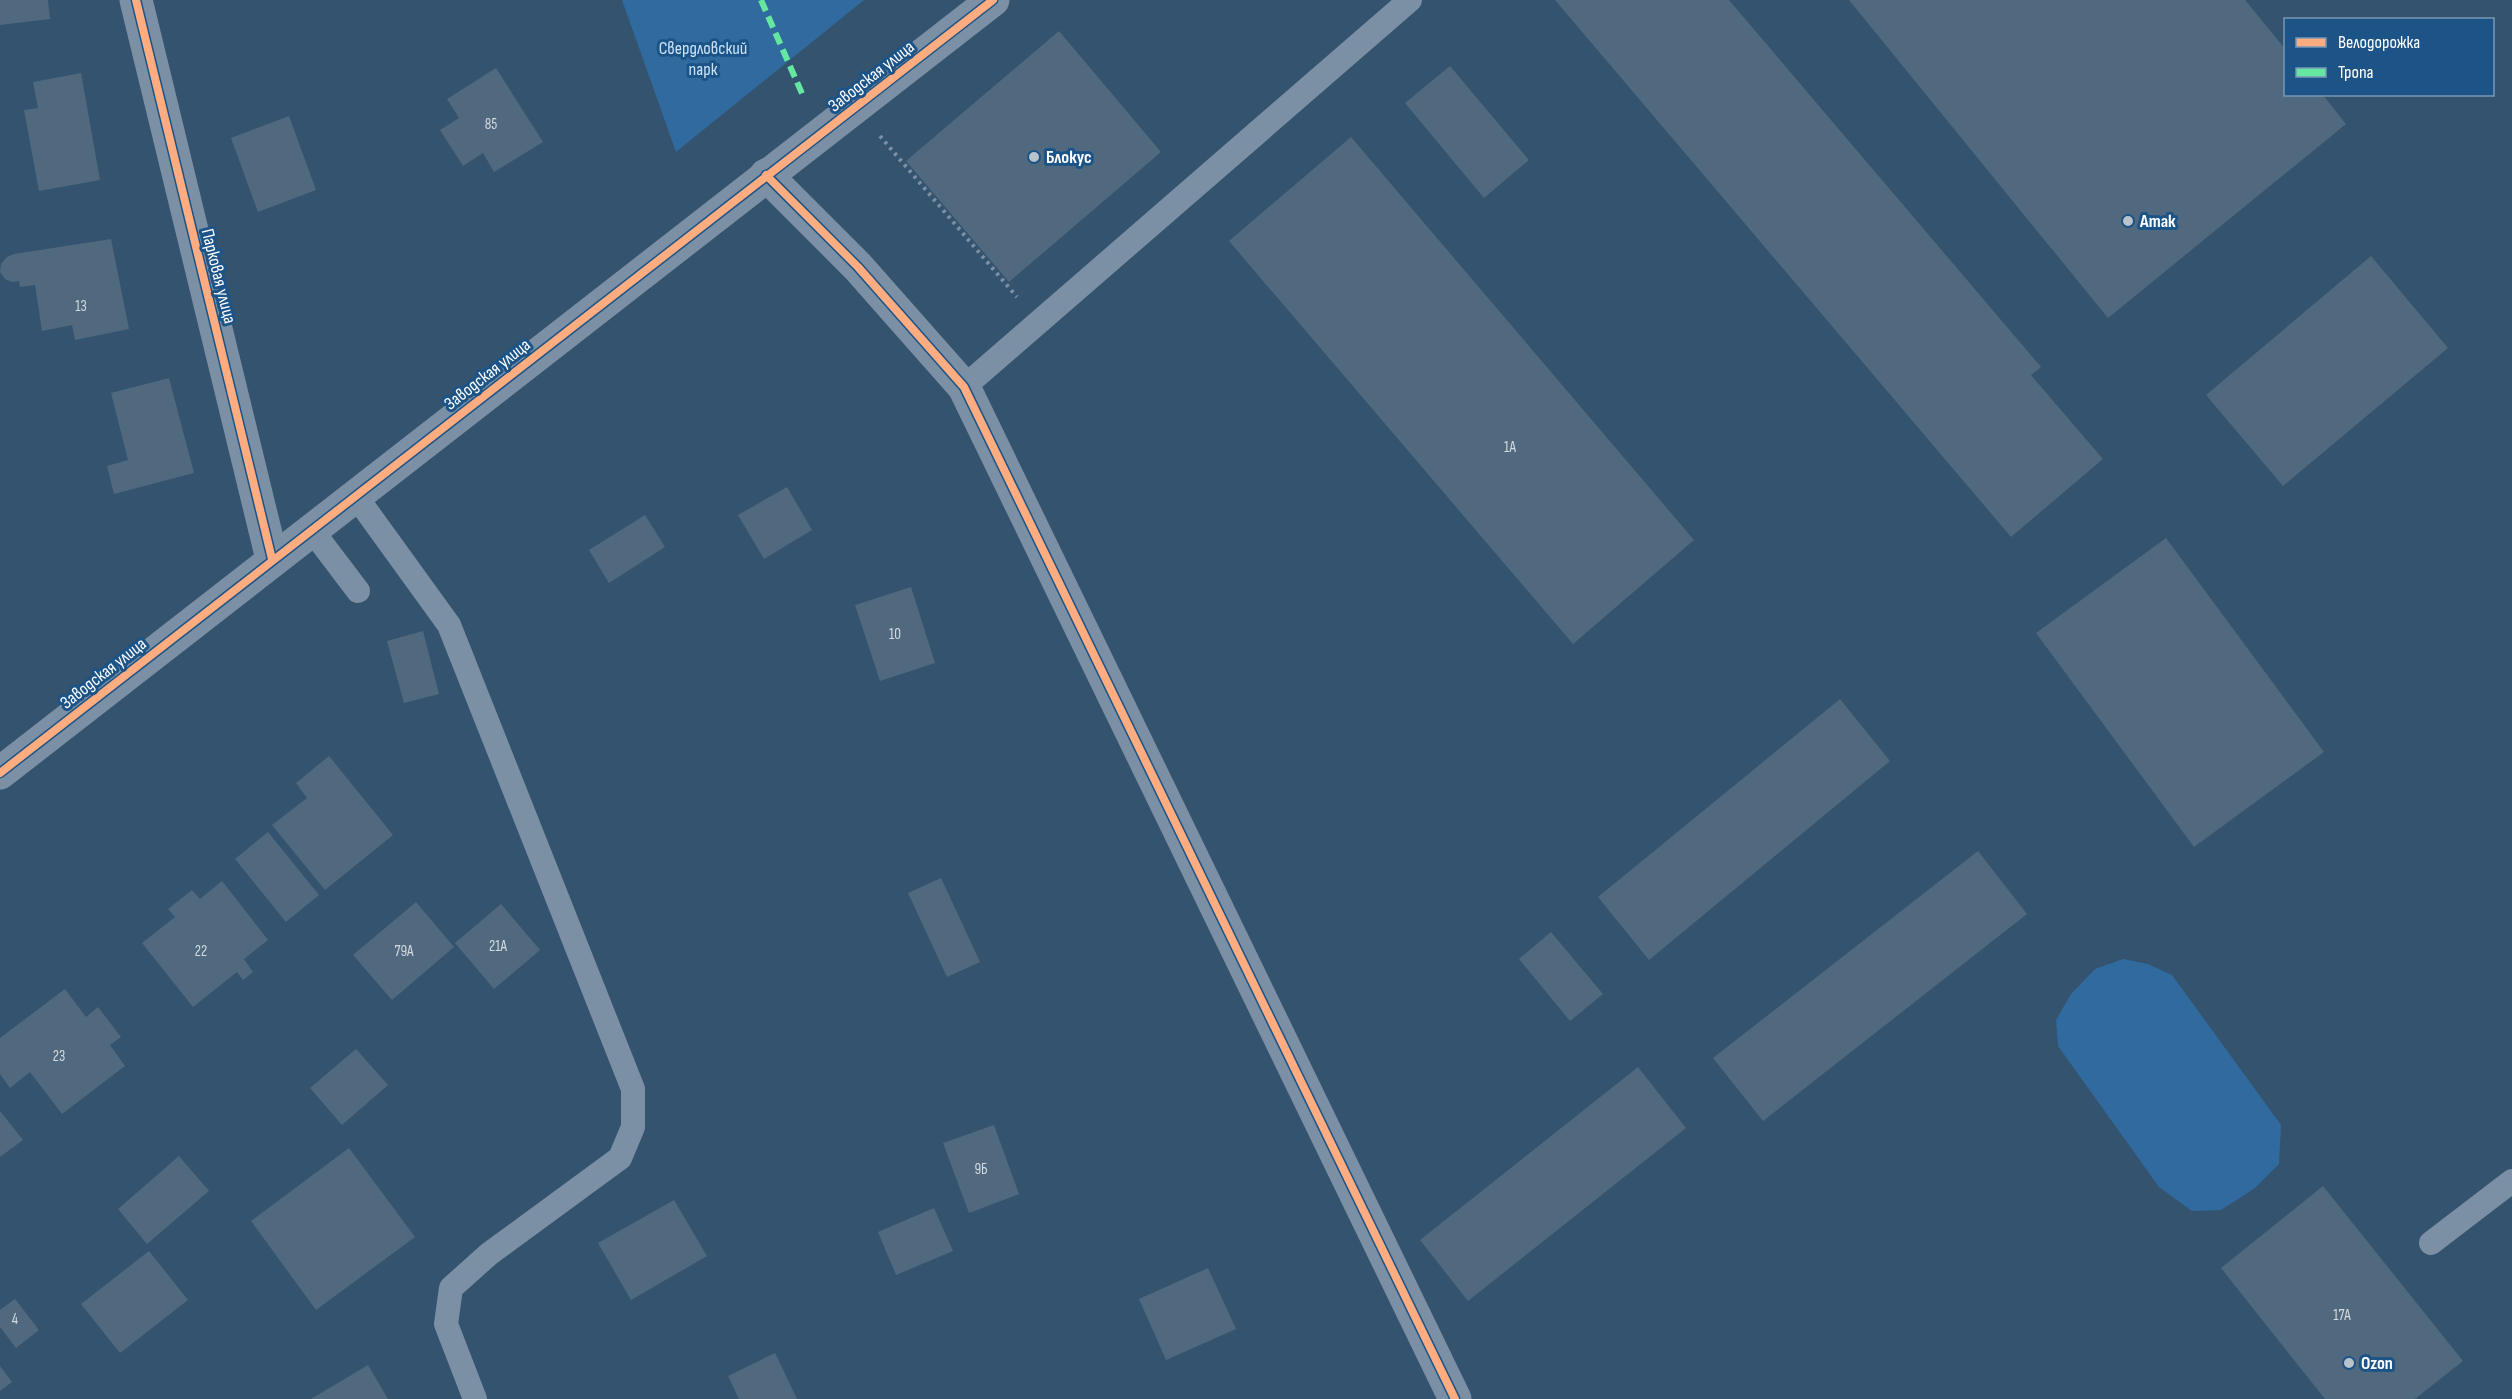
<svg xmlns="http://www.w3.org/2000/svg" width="2512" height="1399" viewBox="0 0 2512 1399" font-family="'Sofia Sans Condensed',sans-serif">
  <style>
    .green { fill: #316a9e }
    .building { fill: #50697f }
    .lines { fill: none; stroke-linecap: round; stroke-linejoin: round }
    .path { stroke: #7b90a4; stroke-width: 4; stroke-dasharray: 3 4.5; stroke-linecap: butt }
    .service { stroke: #7b90a4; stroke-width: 24 }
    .minor { stroke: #7b90a4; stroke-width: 33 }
    .tertiary { stroke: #7b90a4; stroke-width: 33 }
    .quiet { stroke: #66e7a1; stroke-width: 6; stroke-dasharray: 12 6; stroke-linecap: butt }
    .cycleway-casing { stroke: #1c5487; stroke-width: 11 }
    .cycleway { stroke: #ffac80; stroke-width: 8 }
    .poi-dot { fill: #b8c3cc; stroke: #1c5487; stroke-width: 2 }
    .labels { text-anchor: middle; stroke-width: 6; stroke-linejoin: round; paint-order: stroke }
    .number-label { font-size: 15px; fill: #d3dadf }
    .park-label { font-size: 18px; fill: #cae3f8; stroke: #1c5487 }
    .street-label { font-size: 18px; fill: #fff; stroke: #1c5487 }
    .poi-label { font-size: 18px; font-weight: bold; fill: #fff; stroke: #1c5487; text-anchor: start }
  </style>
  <rect width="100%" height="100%" fill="#34536e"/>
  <!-- green -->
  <g class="green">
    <path d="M622,0H864L676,152Z"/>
    <path d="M2123,959L2148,964L2172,975L2281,1125L2279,1164L2255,1188L2221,1210L2192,1211L2159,1187L2058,1046L2056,1020L2071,994L2095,969Z"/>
  </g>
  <!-- building -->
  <g class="building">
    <path d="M0,0H48L50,19L0,25Z"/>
    <path d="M1555,0H1729L2041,367L2031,375L2103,459L2011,537Z"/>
    <path d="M1849,0H2245L2286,50V94H2322L2346,124L2108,318Z"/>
    <path d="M1059,31L1161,152L1009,282L906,161Z"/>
    <path d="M1450,66L1529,160L1484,198L1405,103Z"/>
    <path d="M496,68L543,142L494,172L483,153L463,166L440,130L459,118L447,99Z"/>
    <path d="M81,73L100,180L39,191L24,110L38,108L33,82Z"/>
    <path d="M289,116L316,190L258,212L231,138Z"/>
    <path d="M1351,137L1694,540L1573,644L1229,241Z"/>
    <path d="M111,239L129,329L75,340L72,325L42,331L35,285L20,287L19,281L12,282L5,279L0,272L1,264L7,257L14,254Z"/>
    <path d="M2371,256L2448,348L2283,486L2206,395Z"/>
    <path d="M169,378L194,473L114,494L107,466L128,460L111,393Z"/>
    <path d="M787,487L812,530L764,559L738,515Z"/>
    <path d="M645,515L665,547L609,583L589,550Z"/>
    <path d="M2166,538L2324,752L2194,847L2036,633Z"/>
    <path d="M911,587L935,663L880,681L855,605Z"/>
    <path d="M423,631L439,694L404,703L387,641Z"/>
    <path d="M1840,699L1890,761L1649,960L1598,897Z"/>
    <path d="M329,756L393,835L325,890L272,825L307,798L296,783Z"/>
    <path d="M268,832L319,895L286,922L235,859Z"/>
    <path d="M1978,851L2027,914L1763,1121L1713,1058Z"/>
    <path d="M941,878L980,962L947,977L908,893Z"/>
    <path d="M222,881L268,940L244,959L253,972L243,980L237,972L193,1007L142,943L175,917L168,909L192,890L200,899Z"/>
    <path d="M416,902L454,947L392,1000L353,955Z"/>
    <path d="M501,904L540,950L494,989L455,943Z"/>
    <path d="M1551,932L1603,994L1570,1021L1519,959Z"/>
    <path d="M65,989L86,1017L98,1007L121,1037L110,1045L125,1066L62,1114L30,1072L10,1088L0,1074V1038Z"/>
    <path d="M356,1049L388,1085L342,1125L310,1088Z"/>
    <path d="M1638,1067L1686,1128L1468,1301L1420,1240Z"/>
    <path d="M0,1111L23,1140L0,1157Z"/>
    <path d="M994,1125L1019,1194L969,1213L943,1143Z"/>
    <path d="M349,1148L415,1237L316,1310L251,1221Z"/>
    <path d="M179,1156L209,1191L147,1244L118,1209Z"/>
    <path d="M2323,1186L2463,1361L2415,1399H2325L2221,1268Z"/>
    <path d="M674,1200L707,1256L631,1300L598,1243Z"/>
    <path d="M934,1208L953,1251L896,1275L878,1232Z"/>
    <path d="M149,1251L188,1300L120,1353L81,1304Z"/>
    <path d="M1208,1268L1236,1329L1166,1360L1139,1299Z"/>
    <path d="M15,1299L39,1330L16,1348L0,1327V1310Z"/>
    <path d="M775,1353L797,1399H739L728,1376Z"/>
    <path d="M368,1365L388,1399H311Z"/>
    <path d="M0,1366L12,1382L0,1391Z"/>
  </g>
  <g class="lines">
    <!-- path -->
    <path class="path" d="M880,136L1017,297"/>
    <!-- service -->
    <g class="service">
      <path d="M964,387L1410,0"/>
      <path d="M355,495L449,625L633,1089V1127L620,1158L489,1254L451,1288L446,1324L475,1399"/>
      <path d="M311,529L358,591"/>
      <path d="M2431,1243L2512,1181"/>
    </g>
    <!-- minor -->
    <g class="minor">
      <path d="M136,0L272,559"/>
      <path d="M766,175L858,267L964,387L1455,1399"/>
    </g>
    <!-- tertiary -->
    <path class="tertiary" d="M0,773L993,0"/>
    <!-- quiet -->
    <path class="quiet" d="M761,0L804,98"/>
    <!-- cycleway casing -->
    <g class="cycleway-casing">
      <g id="cycleway">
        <path d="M136,0L272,559"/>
        <path d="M766,175L858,267L964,387L1455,1399"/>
        <path d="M0,773L993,0"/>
      </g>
    </g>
    <!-- cycleway -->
    <use href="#cycleway" class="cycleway"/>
  </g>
  <!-- markers -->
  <g class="poi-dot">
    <circle cx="1034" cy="157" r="6"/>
    <circle cx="2128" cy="221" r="6"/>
    <circle cx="2349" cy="1363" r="6"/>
  </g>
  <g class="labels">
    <!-- number labels -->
    <g class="number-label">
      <text x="491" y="129">85</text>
      <text x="81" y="311">13</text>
      <text x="1510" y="452">1А</text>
      <text x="895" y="639">10</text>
      <text x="498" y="951">21А</text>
      <text x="201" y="956">22</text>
      <text x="404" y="956">79А</text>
      <text x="59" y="1061">23</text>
      <text x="981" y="1174">9Б</text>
      <text x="2342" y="1320">17А</text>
      <text x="15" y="1324">4</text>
    </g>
    <!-- park labels -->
    <g class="park-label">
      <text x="703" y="54">Свердловский<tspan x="703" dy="21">парк</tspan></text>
    </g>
    <!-- street labels -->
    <g class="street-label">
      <text transform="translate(871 76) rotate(-38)" y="6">Заводская улица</text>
      <text transform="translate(219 276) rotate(76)" y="6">Парковая улица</text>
      <text transform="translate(487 374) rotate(-38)" y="6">Заводская улица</text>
      <text transform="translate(103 673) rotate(-38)" y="6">Заводская улица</text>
    </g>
    <!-- poi labels -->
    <g class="poi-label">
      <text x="1046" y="163">Блокус</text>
      <text x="2140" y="227">Атак</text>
      <text x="2361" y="1369">Ozon</text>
    </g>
  </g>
  <!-- legend -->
  <rect x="2284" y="18" width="210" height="78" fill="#1c5487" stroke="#7798b7" stroke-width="1.5"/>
  <rect x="2296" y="38" width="30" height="9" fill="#ffac80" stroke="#7798b7" stroke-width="1.5"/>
  <text x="2338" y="48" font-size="18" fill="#ffffff">Велодорожка</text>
  <rect x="2296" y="68" width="30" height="9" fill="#66e7a1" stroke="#7798b7" stroke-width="1.5"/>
  <text x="2338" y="78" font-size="18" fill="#ffffff">Тропа</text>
</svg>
